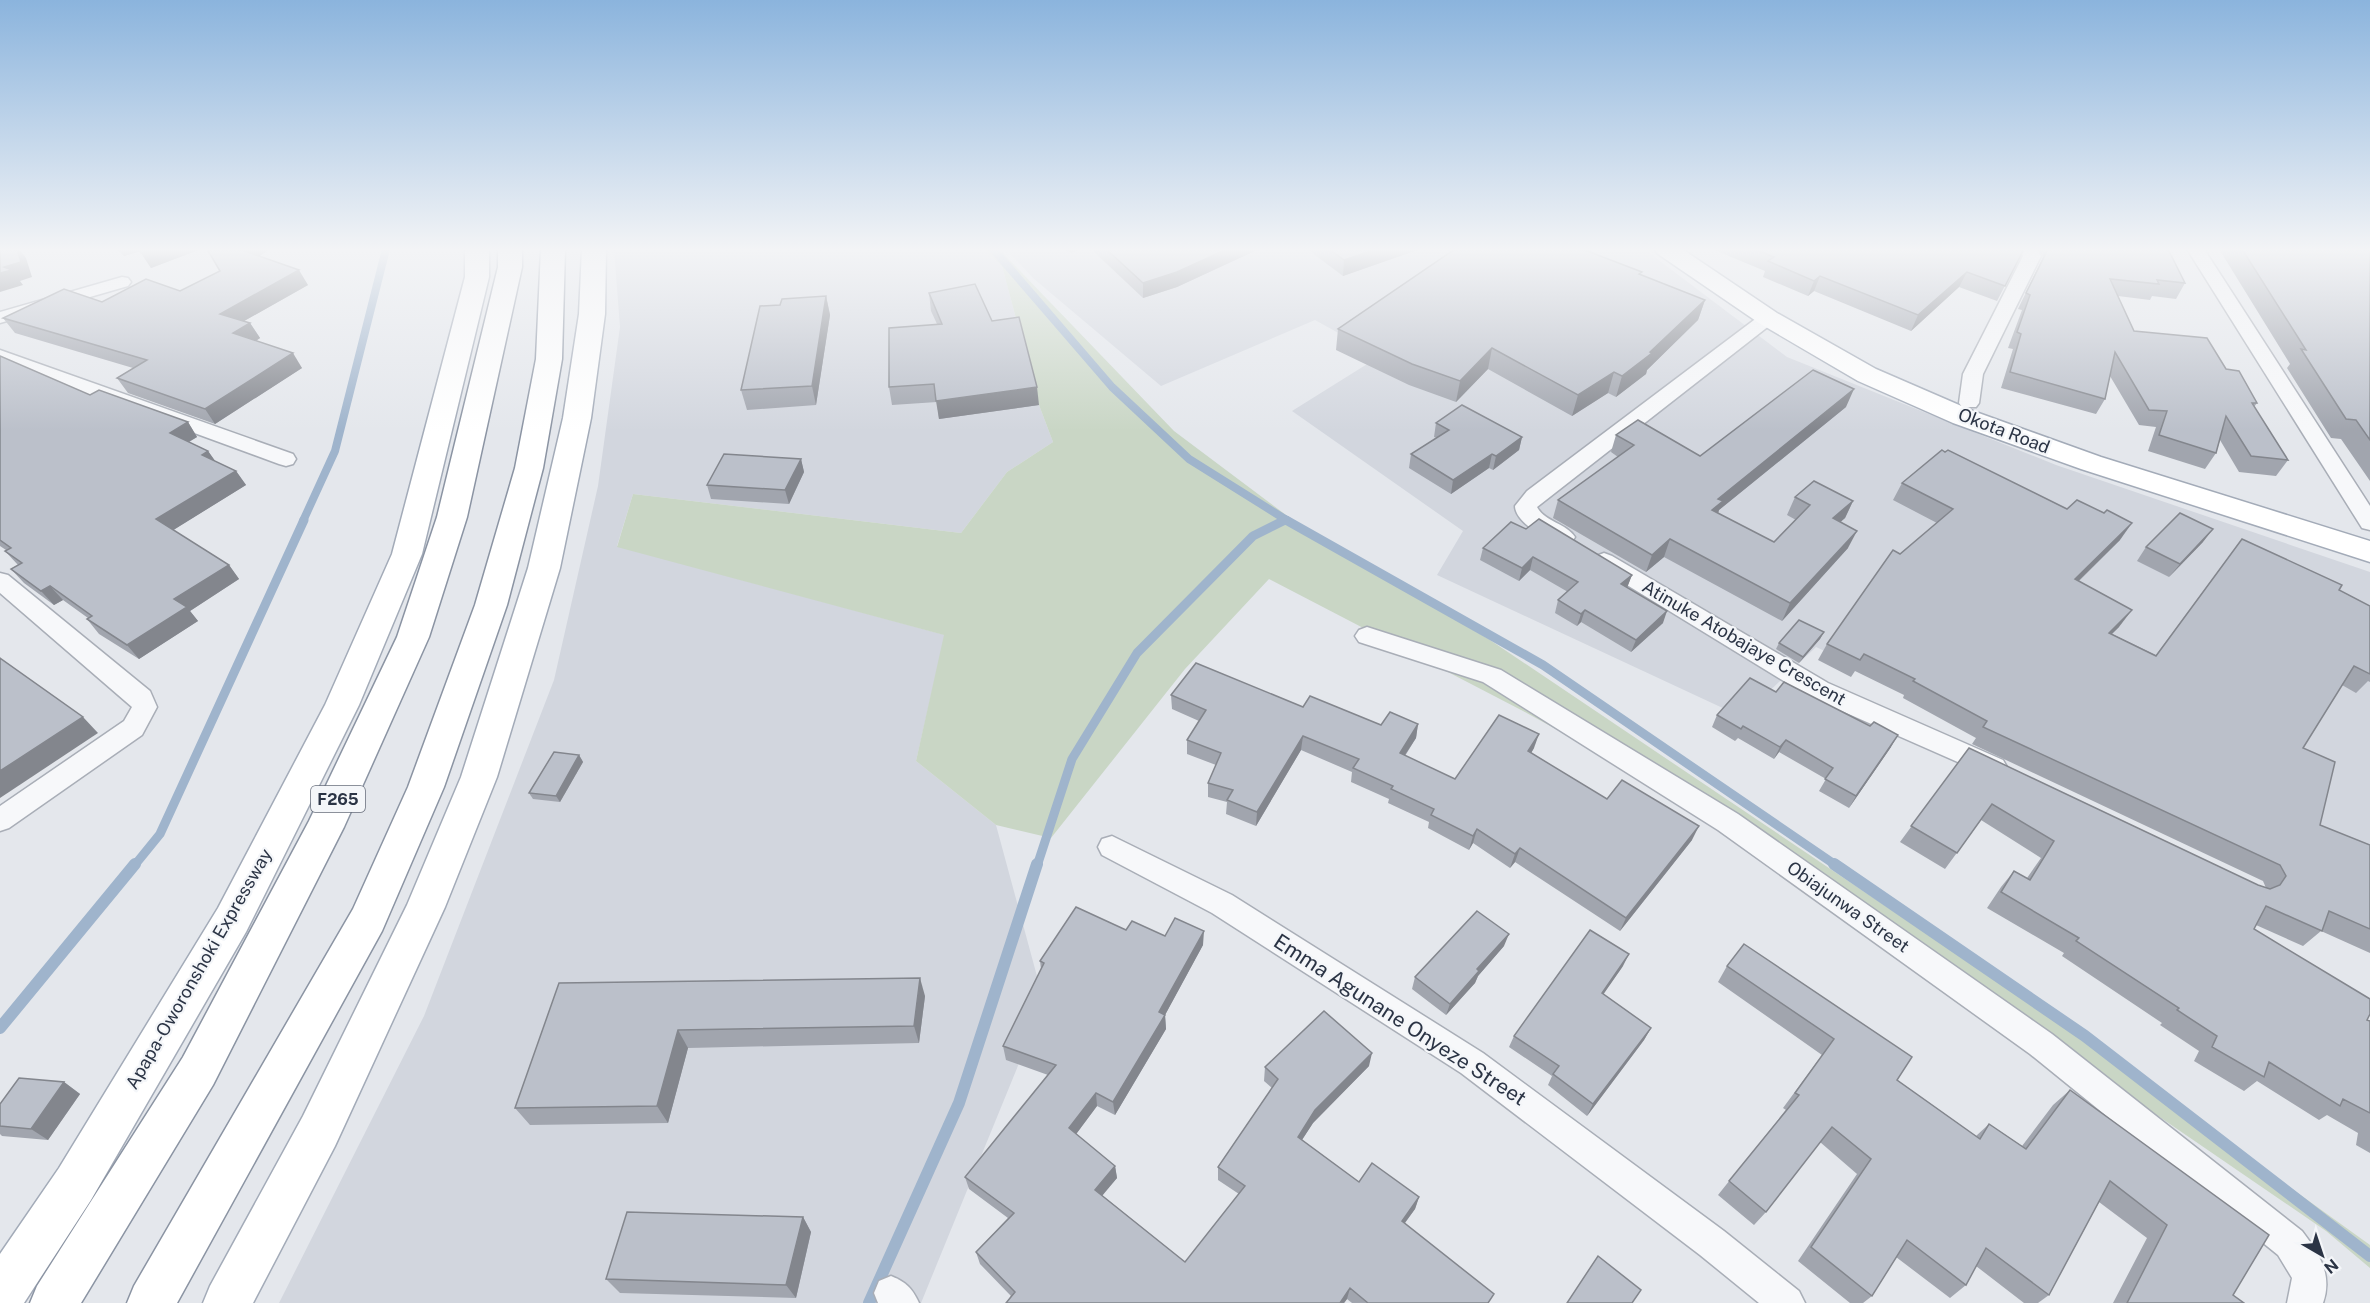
<svg xmlns="http://www.w3.org/2000/svg" width="2370" height="1303" viewBox="0 0 2370 1303" font-family="'Public Sans',sans-serif">
  <style>
    .built { fill: #d2d6de }
    .green { fill: #c9d6c5 }
    .lines { fill: none; stroke-linecap: round; stroke-linejoin: round }
    .stream-far2 { stroke: #9fb4cc; stroke-width: 8 }
    .stream-far1 { stroke: #9fb4cc; stroke-width: 9 }
    .stream { stroke: #9fb4cc; stroke-width: 12 }
    .minor-casing { stroke: #a9aeb7; stroke-width: 3 }
    .primary-casing { stroke: #a3abb8; stroke-width: 3 }
    .motorway-casing { stroke: #8b94a3; stroke-width: 3 }
    .minor { fill: #f7f8fa; fill-rule: evenodd }
    .primary { fill: #fff; fill-rule: evenodd }
    .motorway { fill: #fff; fill-rule: evenodd }
    .wall { fill: #a1a5ae }
    .shaded-wall { fill: #83868d }
    .building { fill: #bbc0ca; stroke: #83868d; stroke-width: 1.5 }
    .labels { text-anchor: middle; stroke-width: 4.5; stroke-linejoin: round; paint-order: stroke }
    .shield { fill: #f4f6f9; stroke: #676e7b; stroke-width: 1.5 }
    .shield-label { font-size: 16px; font-weight: bold; fill: #2b3445 }
    .street-label { font-size: 18px; fill: #2b3445; stroke: #f4f6f9 }
    .near-street-label { font-size: 21px; fill: #2b3445; stroke: #f4f6f9 }
  </style>
  <rect width="100%" height="100%" fill="#e4e7ec"/>
  <!-- built -->
  <g class="built">
    <path d="M614,249H983L1002,266L1039,405L1053,442L1007,472L961,533L633,494L617,546L945,635L916,761L996,825L1044,1002L921,1303H279L424,1016L554,680L598,486L620,327Z"/>
    <path d="M1006,249H1644L1787,357L2056,465L2370,572V890L1974,720L1816,647L1742,717L1437,575L1463,531L1292,411L1380,356L1315,320L1161,386L1033,278Z"/>
  </g>
  <!-- green -->
  <path class="green" d="M983,249H999L1174,431L1318,539L1490,640L2089,1043L2370,1245V1268L2326,1231L1751,837L1523,711L1269,579L1185,669L1051,838L996,825L916,761L944,635L617,547L633,494L961,533L1007,472L1053,442L1039,405L1002,266Z"/>
  <g class="lines">
    <!-- stream-far2 -->
    <g class="stream-far2">
      <path d="M993,249L1112,387L1189,459L1288,521"/>
      <path d="M303,521L335,451L386,249"/>
      <path d="M1283,521L1285,520"/>
    </g>
    <!-- stream-far1 -->
    <g class="stream-far1">
      <path d="M1286,520L1543,665L1837,866"/>
      <path d="M134,866L160,834L304,520"/>
      <path d="M1037,866L1072,759L1137,653L1253,536L1285,520"/>
    </g>
    <!-- stream -->
    <g class="stream">
      <path d="M1834,864L2085,1036L2370,1256"/>
      <path d="M0,1028L135,864"/>
      <path d="M869,1303L959,1103L1037,864"/>
    </g>
    <!-- minor casing -->
    <g class="minor-casing">
      <g id="minor">
        <path d="M2020,249H2037L2041,256L1983,374L1979,403L1976,407H1962L1959,403L1963,374L2023,256Z"/>
        <path d="M2187,249H2204L2370,506V530L2362,528Z"/>
        <path d="M122,277L128,278L131,282L128,286L0,323V312Z"/>
        <path d="M1768,313L1774,314L1777,318L1774,322L1537,507C1545,522 1566,523 1575,537L1572,542C1556,547 1515,524 1515,506L1527,491L1762,314Z"/>
        <path d="M0,350L293,454L296,459L293,464L286,466L279,464L0,362Z"/>
        <path d="M1604,553L1612,556L1828,683L2003,760L2007,767L2003,774L1994,777L1985,774L1810,697L1596,566L1593,561L1596,556Z"/>
        <path d="M0,573L8,575L150,691L157,707L142,735L9,828L0,831V806L124,721L132,707L0,593Z"/>
        <path d="M1367,627L1501,670L1738,814L2052,1034L2302,1231C2319,1253 2333,1275 2323,1303H2287L2292,1278L2278,1255L2030,1054L1718,830L1483,682L1359,642L1355,636L1359,630Z"/>
        <path d="M1112,836L1232,895L1483,1053L1724,1231L1799,1291L1805,1303H1759L1700,1255L1461,1073L1212,913L1102,855L1098,847L1102,839Z"/>
        <path d="M891,1276C906,1282 912,1288 919,1303H878L874,1293L879,1281Z"/>
      </g>
    </g>
    <!-- primary casing -->
    <g class="primary-casing">
      <g id="primary">
        <path d="M465,249H489V277L422,554L359,705L246,932L91,1200L24,1303H0V1254L59,1168L218,908L325,705L392,554L465,277Z"/>
        <path d="M582,249H606L605,314L591,418L560,568L497,777L445,907L335,1146L253,1303H203L210,1286L303,1116L407,905L461,777L528,568L563,418L579,314Z"/>
        <path d="M1654,249H1682L1777,313L1876,369L1973,411L2101,457L2370,541V562L2081,469L1953,423L1858,381L1759,323L1658,254Z"/>
      </g>
    </g>
    <!-- motorway casing -->
    <g class="motorway-casing">
      <g id="motorway">
        <path d="M498,249H522V267L467,517L429,637L344,827L213,1085L81,1303H30L37,1286L183,1057L309,821L397,637L437,517L498,267Z"/>
        <path d="M541,249H565L562,359L543,468L507,605L444,787L382,931L177,1303H127L134,1286L353,909L408,787L475,605L515,468L536,359Z"/>
      </g>
    </g>
    <!-- minor -->
    <use href="#minor" class="minor"/>
    <!-- primary -->
    <use href="#primary" class="primary"/>
    <!-- motorway -->
    <use href="#motorway" class="motorway"/>
  </g>
  <!-- wall -->
  <g class="wall">
    <path d="M116,249H201L151,268L140,251L124,256Z"/>
    <path d="M207,249H270L259,256L308,285L244,321L250,323L260,338L256,341L302,368L215,424L128,393L117,378L133,368L15,333L3,318L180,291L220,271Z"/>
    <path d="M1063,249H1080L1071,253Z"/>
    <path d="M1091,249H1259L1177,287L1143,298Z"/>
    <path d="M1307,249H1420L1343,276Z"/>
    <path d="M1712,249H2024L1997,301L1959,287L1911,331L1814,291L1808,296L1763,277L1765,271Z"/>
    <path d="M2038,249H2168L2185,283L2176,299L2152,296L2150,300L2118,296L2134,331L2226,369L2257,403L2254,407L2288,460L2276,476L2239,472L2220,440L2216,453L2205,469L2148,451L2156,427L2139,425L2110,376L2105,399L2096,414L2001,388L2013,349L2008,348L2022,310L2018,309L2043,257Z"/>
    <path d="M2219,249H2370V481L2341,439L2331,438L2287,368L2290,364Z"/>
    <path d="M1641,275L1705,300L1698,320L1647,370L1646,374L1616,397L1608,393L1572,416L1488,369L1456,402L1409,385L1336,350L1338,329Z"/>
    <path d="M929,293L992,321L1039,405L939,419L937,402L892,405L889,387L937,324L931,311Z"/>
    <path d="M826,296L830,315L816,405L747,410L741,390L780,305Z"/>
    <path d="M0,356L90,395L188,422L197,437L189,442L208,451L215,461L236,471L246,485L173,530L229,565L239,579L190,611L198,621L139,659L99,634L87,619L88,618L63,600L54,605L24,583L11,569L18,565L5,551L6,550L0,546Z"/>
    <path d="M1846,407L1719,510L1718,514L1774,542L1796,520L1787,515L1795,497L1853,501L1845,518L1840,522L1848,548L1782,621L1664,557L1646,572L1553,518L1558,500L1618,457L1611,452L1616,435L1700,456Z"/>
    <path d="M1436,423L1522,437L1519,450L1493,470L1489,468L1451,494L1409,468L1411,454L1437,438L1434,437Z"/>
    <path d="M801,459L804,472L789,504L711,499L707,485Z"/>
    <path d="M1902,483L2120,540L2079,581L2119,627L2112,634L2156,655L2242,539L2370,606V682L2368,681L2356,693L2342,685L2303,748L2320,825L2370,845V953L2321,931L2303,946L2256,925L2254,929L2370,1021V1153L2356,1145L2358,1133L2327,1115L2319,1120L2257,1081L2244,1091L2194,1061L2199,1051L2160,1025L2162,1023L2062,956L2064,953L1987,908L2001,887L2014,871L2027,878L2041,858L1981,820L1945,869L1900,842L1969,748L2258,885L2266,888L2263,881L1972,744L1976,738L1903,698L1904,695L1855,671L1851,677L1818,660L1827,644L1900,554L1937,523L1893,500Z"/>
    <path d="M1526,529L1632,575L1627,587L1663,623L1631,652L1581,622L1577,626L1555,613L1558,600L1568,592L1530,570L1519,581L1480,560L1483,548Z"/>
    <path d="M2203,542L2169,577L2137,561L2146,547Z"/>
    <path d="M1824,632L1820,639L1799,663L1776,649L1779,643Z"/>
    <path d="M1776,692L1891,747L1849,808L1819,791L1826,779L1779,752L1774,759L1738,738L1735,741L1712,727L1717,715Z"/>
    <path d="M1171,695L1303,707L1381,725L1418,724L1416,738L1405,756L1455,779L1534,748L1531,753L1607,799L1692,840L1620,931L1515,862L1510,868L1473,843L1469,850L1428,828L1429,822L1388,803L1389,799L1351,782L1352,772L1301,750L1256,826L1226,814L1227,802L1208,797V783L1216,765L1187,754V740L1199,721L1172,709Z"/>
    <path d="M579,755L583,762L560,802L533,799L529,793Z"/>
    <path d="M1126,930L1165,936L1203,945L1165,1015L1166,1029L1115,1115L1097,1106L1076,1134L1115,1166L1117,1178L1102,1195L1185,1262L1239,1194L1218,1180V1167L1272,1088L1264,1081L1265,1067L1369,1066L1313,1123L1302,1140L1359,1182L1419,1197L1415,1209L1405,1223L1489,1303H1352L1347,1299L1344,1303H1006L1011,1296L980,1264L976,1252L1008,1218L969,1189L965,1177L1048,1075L1006,1060L1003,1046L1041,969L1040,961Z"/>
    <path d="M1504,946L1478,976L1475,983L1446,1015L1412,989L1415,977Z"/>
    <path d="M1623,966L1603,994L1651,1028L1644,1040L1587,1116L1548,1085L1552,1076L1509,1047L1514,1036Z"/>
    <path d="M1727,966L1897,1080L1976,1136L1989,1124L2022,1146L2053,1105L2070,1090L2233,1295L2244,1303H2113L2147,1238L2099,1202L2049,1295L2038,1303H2024L1976,1266L1966,1285L1950,1298L1896,1257L1872,1296L1863,1303H1850L1798,1261L1857,1174L1820,1142L1766,1212L1754,1225L1718,1195L1786,1110L1783,1108L1822,1055L1718,982Z"/>
    <path d="M559,983L925,996L919,1043L688,1048L668,1123L530,1125L515,1108Z"/>
    <path d="M64,1082L80,1094L48,1140L2,1136L0,1134V1104Z"/>
    <path d="M803,1217L811,1232L796,1298L620,1293L606,1279Z"/>
  </g>
  <!-- shaded-wall -->
  <g class="shaded-wall">
    <path d="M17,249H19L26,258L32,277L20,281L23,285L0,292V273Z"/>
    <path d="M120,249H143L144,250L124,256Z"/>
    <path d="M153,249H201L151,268L141,253Z"/>
    <path d="M239,249H270L248,264Z"/>
    <path d="M1070,249H1080L1071,253Z"/>
    <path d="M1227,249H1259L1177,287L1143,298V283Z"/>
    <path d="M1377,249H1420L1343,276L1344,260Z"/>
    <path d="M299,270L308,285L230,329L220,314Z"/>
    <path d="M1967,272L1959,287L1911,331L1918,315Z"/>
    <path d="M1820,276L1814,291L1808,296L1814,281Z"/>
    <path d="M826,296L830,315L816,405L812,386Z"/>
    <path d="M1705,300L1698,320L1647,370L1646,374L1616,397L1622,376L1650,352Z"/>
    <path d="M250,323L260,338L243,349L233,333Z"/>
    <path d="M1492,348L1488,369L1456,402L1460,381Z"/>
    <path d="M293,353L302,368L215,424L205,409Z"/>
    <path d="M1614,372L1608,393L1572,416L1578,395Z"/>
    <path d="M1037,387L1039,405L939,419L936,401Z"/>
    <path d="M1854,389L1846,407L1719,510L1716,519L1712,510L1718,499Z"/>
    <path d="M188,422L197,437L180,447L170,433Z"/>
    <path d="M1522,437L1519,450L1493,470L1496,456Z"/>
    <path d="M208,451L218,465L202,455Z"/>
    <path d="M1492,454L1489,468L1451,494L1453,480Z"/>
    <path d="M801,459L804,472L789,504L785,490Z"/>
    <path d="M236,471L246,485L167,534L156,519Z"/>
    <path d="M1853,501L1845,518L1825,536L1833,518Z"/>
    <path d="M2132,523L2120,540L2063,596L2075,579Z"/>
    <path d="M2213,529L2203,542L2169,577L2180,564Z"/>
    <path d="M1857,531L1848,548L1782,621L1790,603Z"/>
    <path d="M1670,539L1664,557L1646,572L1652,555Z"/>
    <path d="M1533,557L1530,570L1519,581L1522,568Z"/>
    <path d="M229,565L239,579L190,611L198,621L139,659L127,645L174,599Z"/>
    <path d="M1632,575L1627,588L1621,584Z"/>
    <path d="M50,586L63,600L54,605L41,591Z"/>
    <path d="M1585,610L1581,622L1577,626L1581,614Z"/>
    <path d="M2132,610L2119,627L2096,649L2109,633Z"/>
    <path d="M1667,611L1663,623L1631,652L1636,640Z"/>
    <path d="M1824,632L1820,639L1799,663L1803,657Z"/>
    <path d="M83,717L98,733L0,798V771Z"/>
    <path d="M1418,724L1416,738L1397,767L1400,753Z"/>
    <path d="M1539,734L1534,748L1524,765L1528,751Z"/>
    <path d="M1898,735L1891,747L1849,808L1856,796Z"/>
    <path d="M1303,736L1301,750L1256,826L1257,812Z"/>
    <path d="M1786,740L1779,752L1774,759L1780,747Z"/>
    <path d="M579,755L583,762L560,802L556,796Z"/>
    <path d="M1699,826L1692,840L1620,931L1626,918Z"/>
    <path d="M1477,829L1473,843L1469,850L1473,836Z"/>
    <path d="M1520,848L1515,862L1510,868L1515,854Z"/>
    <path d="M1204,931L1203,945L1165,1015L1166,1029L1115,1115L1113,1102L1159,1012Z"/>
    <path d="M1509,934L1504,946L1478,976L1475,983L1446,1015L1450,1004L1477,969Z"/>
    <path d="M1629,954L1623,966L1596,1005L1602,993Z"/>
    <path d="M920,978L925,996L919,1043L914,1026Z"/>
    <path d="M1651,1028L1644,1040L1587,1116L1593,1104Z"/>
    <path d="M678,1030L688,1048L668,1123L657,1106Z"/>
    <path d="M1372,1053L1369,1066L1313,1123L1296,1149L1298,1137L1315,1110Z"/>
    <path d="M64,1082L80,1094L48,1140L31,1129Z"/>
    <path d="M1096,1093L1097,1106L1071,1141L1069,1128Z"/>
    <path d="M1115,1166L1117,1178L1097,1202L1095,1190Z"/>
    <path d="M1419,1197L1415,1209L1398,1232L1402,1221Z"/>
    <path d="M803,1217L811,1232L796,1298L786,1285Z"/>
    <path d="M1350,1288L1347,1299L1344,1303H1340Z"/>
  </g>
  <!-- building -->
  <g class="building">
    <path d="M0,249H17L21,262L4,267L12,270L0,273Z"/>
    <path d="M140,249H153L141,253Z"/>
    <path d="M207,249H239L299,270L220,314L250,323L233,333L293,353L205,409L117,378L147,360L3,318L64,289L102,302L146,279L180,291L220,271Z"/>
    <path d="M1106,249H1227L1177,272L1143,283Z"/>
    <path d="M1329,249H1377L1344,260Z"/>
    <path d="M1455,249H1582L1642,272L1639,274L1705,300L1650,352L1652,353L1622,376L1614,372L1578,395L1492,348L1460,381L1412,364L1338,329Z"/>
    <path d="M1754,249H2024L2005,286L1967,272L1918,315L1820,276L1814,281L1768,261L1774,257Z"/>
    <path d="M2048,249H2168L2185,283L2157,280L2159,284L2110,279L2134,331L2207,338L2226,369L2239,371L2257,403H2252L2288,460L2251,456L2226,416L2216,453L2159,435L2167,411L2149,410L2115,352L2105,399L2010,372L2021,334L2017,332L2030,295L2026,293Z"/>
    <path d="M2242,249H2370V440L2356,420L2346,419L2301,349L2306,350Z"/>
    <path d="M975,284L992,321L1019,317L1037,387L936,401L934,384L889,387V328L942,324L929,293Z"/>
    <path d="M826,296L812,386L741,390L760,306L780,305L782,299Z"/>
    <path d="M0,356L90,395L99,390L188,422L170,433L208,451L202,455L236,471L156,519L229,565L174,599L187,607L127,645L87,619L92,616L50,586L41,591L11,569L22,563L5,551L11,548L0,540Z"/>
    <path d="M1813,370L1854,389L1718,499L1723,501L1712,510L1774,542L1810,505L1795,497L1814,481L1853,501L1833,518L1857,531L1790,603L1670,539L1652,555L1558,500L1634,445L1616,435L1638,420L1700,456Z"/>
    <path d="M1462,405L1522,437L1496,456L1492,454L1453,480L1411,454L1449,430L1436,423Z"/>
    <path d="M1942,450L1945,452L1948,450L2067,509L2077,500L2104,513L2107,510L2132,523L2075,579L2132,610L2109,633L2156,656L2242,539L2342,585L2339,590L2370,606V674L2354,666L2303,748L2335,762L2320,825L2370,845V929L2329,911L2322,931L2266,906L2254,929L2370,999V1014L2367,1020L2370,1021V1113L2343,1099L2340,1106L2269,1062L2264,1077L2212,1047L2217,1036L2177,1010L2179,1008L2076,941L2079,938L2001,892L2014,871L2030,880L2054,841L1992,804L1957,853L1911,826L1969,748L2258,885L2270,889L2280,885L2286,876L2280,865L1983,727L1987,721L1913,681L1915,679L1864,654L1860,660L1827,644L1893,550L1900,554L1953,509L1902,483Z"/>
    <path d="M724,454L801,459L785,490L707,485Z"/>
    <path d="M2180,513L2213,529L2180,564L2146,547Z"/>
    <path d="M1539,519L1632,575L1621,584L1667,611L1636,640L1585,610L1581,614L1558,600L1578,582L1533,557L1522,568L1483,548L1511,522L1526,529Z"/>
    <path d="M1799,620L1824,632L1803,657L1779,643Z"/>
    <path d="M0,658L83,717L0,771Z"/>
    <path d="M1196,663L1303,707L1310,696L1381,725L1390,712L1418,724L1400,753L1455,779L1499,715L1539,734L1528,751L1607,799L1622,780L1699,826L1626,918L1520,848L1515,854L1477,829L1473,836L1431,815L1434,809L1391,789L1393,786L1353,768L1359,759L1303,736L1257,812L1227,800L1233,790L1208,783L1221,753L1187,740L1206,710L1171,695Z"/>
    <path d="M1750,678L1776,692L1784,682L1870,726L1874,722L1898,735L1856,796L1825,779L1833,768L1786,740L1780,747L1743,726L1741,729L1717,715Z"/>
    <path d="M554,752L579,755L556,796L529,793Z"/>
    <path d="M1076,907L1126,930L1132,921L1165,936L1175,918L1204,931L1159,1012L1165,1015L1113,1102L1096,1093L1069,1128L1115,1166L1095,1190L1185,1262L1245,1186L1218,1167L1278,1079L1265,1067L1324,1011L1372,1053L1315,1110L1298,1137L1359,1182L1372,1163L1419,1197L1402,1221L1494,1294L1488,1303H1368L1350,1288L1340,1303H1006L1015,1292L976,1252L1014,1213L965,1177L1056,1065L1003,1046L1044,963L1040,961Z"/>
    <path d="M1477,911L1509,934L1477,969L1479,971L1450,1004L1415,977Z"/>
    <path d="M1590,930L1629,954L1602,993L1651,1028L1593,1104L1553,1074L1559,1066L1514,1036Z"/>
    <path d="M1744,944L1912,1057L1897,1080L1980,1139L1989,1124L2026,1149L2070,1090L2269,1235L2233,1295L2244,1303H2127L2167,1225L2110,1181L2049,1295L1986,1248L1966,1285L1907,1240L1872,1296L1811,1247L1871,1159L1832,1127L1766,1212L1729,1181L1799,1095L1795,1093L1834,1039L1727,966Z"/>
    <path d="M920,978L914,1026L678,1030L657,1106L515,1108L559,983Z"/>
    <path d="M19,1078L64,1082L31,1129L0,1126V1104Z"/>
    <path d="M627,1212L803,1217L786,1285L606,1279Z"/>
    <path d="M1598,1256L1641,1290L1632,1303H1567Z"/>
  </g>
  <!-- sky -->
  <linearGradient id="sky" x2="0" y2="1"><stop stop-color="#8bb4dd"/><stop offset="0.58" stop-color="#f3f4f6"/><stop offset="1" stop-color="#f3f4f6" stop-opacity="0"/></linearGradient>
  <rect width="2370" height="431" fill="url(#sky)"/>
  <g class="labels">
    <!-- shield labels -->
    <rect class="shield" x="311" y="786" width="54" height="26" rx="4.5"/>
    <g class="shield-label">
      <text x="338" y="805">F265</text>
    </g>
    <!-- street labels -->
    <g class="street-label">
      <text transform="translate(2004 431) rotate(21)" y="6">Okota Road</text>
      <text transform="translate(1744 643) rotate(30)" y="6">Atinuke Atobajaye Crescent</text>
      <text transform="translate(1848 907) rotate(35)" y="6">Obiajunwa Street</text>
      <text transform="translate(199 969) rotate(-60)" y="6">Apapa-Oworonshoki Expressway</text>
    </g>
    <!-- near-street labels -->
    <g class="near-street-label">
      <text transform="translate(1400 1020) rotate(33)" y="7">Emma Agunane Onyeze Street</text>
    </g>
  </g>
  <!-- north arrow -->
  <g transform="translate(2322 1255) rotate(141)" stroke="#f4f6f9" stroke-width="4.5" paint-order="stroke">
  <path d="M0-4.5L10 22L0 15L-10 22Z" fill="#2b3445"/>
  <text y="-9" font-size="16" font-weight="bold" text-anchor="middle" fill="#2b3445">N</text>
  </g>
</svg>
